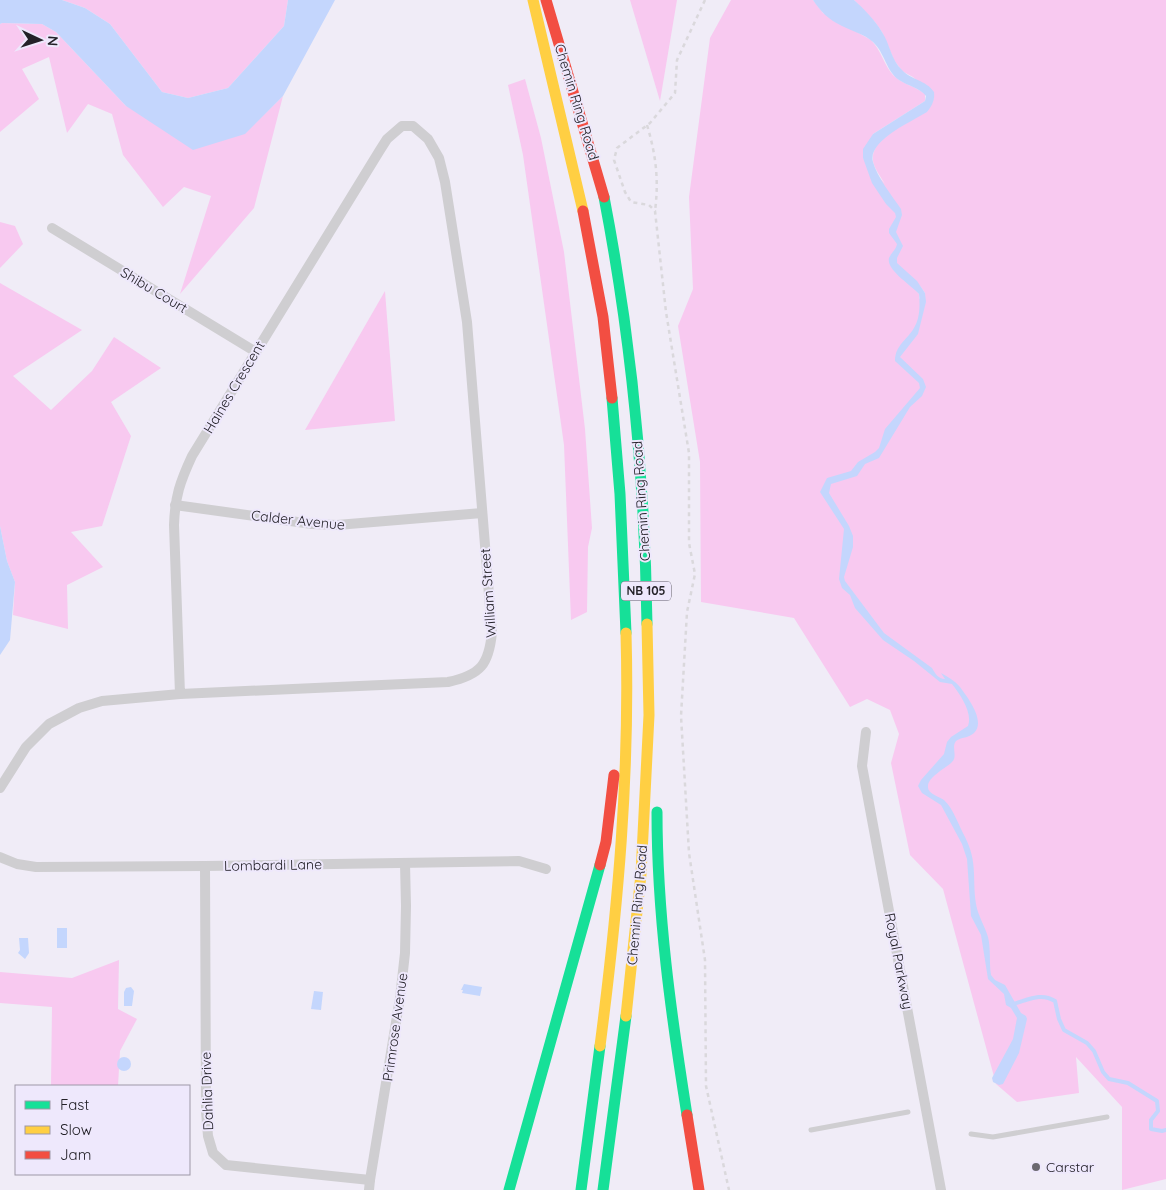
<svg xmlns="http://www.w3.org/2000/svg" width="1166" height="1190" viewBox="0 0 1166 1190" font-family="Quicksand,sans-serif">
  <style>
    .green { fill: #f8c9f0; fill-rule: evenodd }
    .water { fill: #c4d6fd }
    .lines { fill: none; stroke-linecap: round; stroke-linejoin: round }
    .stream { stroke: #c4d6fd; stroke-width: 4 }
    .path { stroke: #dad8dc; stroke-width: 2.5; stroke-dasharray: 4 4; stroke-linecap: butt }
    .lane { stroke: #cfced1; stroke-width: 5 }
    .street { stroke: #cfced1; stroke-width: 10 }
    .fast { stroke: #16e098; stroke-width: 11 }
    .slow { stroke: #ffcf43; stroke-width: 11 }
    .jam { stroke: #f24e42; stroke-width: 11 }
    .poi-dot { fill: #6b6870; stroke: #eee8fc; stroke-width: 2 }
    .labels { text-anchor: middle; stroke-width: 4; stroke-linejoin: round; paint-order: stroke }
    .shield { fill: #eee8fc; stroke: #605d68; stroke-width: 1 }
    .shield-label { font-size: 12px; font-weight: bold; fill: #232128 }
    .street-label { font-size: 14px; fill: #232128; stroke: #eee8fc }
    .poi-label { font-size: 14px; fill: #232128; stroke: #eee8fc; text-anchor: start }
  </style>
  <rect width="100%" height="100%" fill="#f0ecf7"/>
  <!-- green -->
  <g class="green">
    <path d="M62,0H288L284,26L228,88L188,98L162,92L110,24L85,8Z"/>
    <path d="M630,0H677L660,101Z"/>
    <path d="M731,0H813L823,13L871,40C881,50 884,65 893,75C902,84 915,86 925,94V101L873,134L863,158L885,184C875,168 866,159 880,141L934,98L913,77L902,71L894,60L882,32L875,22L854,0H1166V1179L1122,1190V1107L1076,1057L1079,1093L1017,1102L996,1084L943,889L910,855L891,763L899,734L890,710L867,699L850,707L794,618L701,602L700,462L678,326L693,289L689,197L710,38ZM900,268C910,276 918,282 925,293L919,299V294Z"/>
    <path d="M2,23L42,24L56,32L126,106L244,134L283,96L254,208L180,294L211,196L184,187L163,207L123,155L112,114L88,104L67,133L49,57L22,69L39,99L0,132V24Z"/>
    <path d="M525,79L541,138L564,252L585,429L592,528L588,547L587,612L571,620L564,445L523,155L508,85Z"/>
    <path d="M0,222L15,226L23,244L0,268Z"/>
    <path d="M0,283L82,330L13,376L51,410L92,371L114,337L161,368L111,402L131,436L102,526L71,532L103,567L67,585L68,629L13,615L15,582L7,561L0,526Z"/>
    <path d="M385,291L395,421L305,430Z"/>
    <path d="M119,960L118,1009L137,1019L120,1051L118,1086H51L52,1007L0,1003V972L72,978Z"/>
  </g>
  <!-- water -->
  <g class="water">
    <path d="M0,0H62L85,8L110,24L162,92L188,98L228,88L284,26L288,0H335L283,96L245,134L193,150L126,106L56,32L42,24L2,23L0,24Z"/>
    <path d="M813,0H854C864,9 875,20 882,32C890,44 891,60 902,70C911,80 926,80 934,92C935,100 932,106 927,112C911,122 867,141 873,162C877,177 892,196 901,209L902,215L896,232L903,246L897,258V263L917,281L925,293L926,302L918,334L900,357L923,379L926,387L922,396L910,407L879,458L865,464L857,476L831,484L829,493L849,526L853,536V547L844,577L845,581L884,633L932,668C935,673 938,679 945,679L941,673C948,677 955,681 960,687C968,698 986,721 974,733C969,738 961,737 956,741C951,747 958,756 952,762C946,768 928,777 928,786C927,794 939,796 944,800C953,808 959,826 965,837C978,863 972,878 976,904C978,916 985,926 988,937C991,949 989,962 991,975L995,980L1005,985L1021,1013L1026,1016L1027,1019L1019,1053L1003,1084L999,1085L993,1082L992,1078L1013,1039L1017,1018L1011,1008L1006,1005L1004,994L988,979L981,935L971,916L967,859L962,844L941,805L922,793L918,786L921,780L944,754L947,742L951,737L968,726C973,713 960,694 952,684L940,682L914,661L883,640L855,608L850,595L842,588L839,579L844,529L820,492L827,478L851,471L858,462L875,452L879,448L885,429L920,388L919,383L895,361C895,344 909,339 915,326C920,317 920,304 919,294C911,285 886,270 889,258C891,253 896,250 897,244L889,233V229L896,217L895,213L886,204L872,183L863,158V149L873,134L925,101L926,96C920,88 908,86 899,80C886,71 885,53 873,42C864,34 852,31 842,26C829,20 820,11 813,0Z"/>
    <path d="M0,526L7,561L15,582L10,640L0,655Z"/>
    <rect x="57" y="928" width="10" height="20"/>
    <path d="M19,938H28L29,953L25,959L18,953L20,950Z"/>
    <path d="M464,984L482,987L480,996L462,993L463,990H461Z"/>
    <path d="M131,987L134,991L132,1006H124V992L126,988Z"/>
    <path d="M314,991L323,992L321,1010L311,1009Z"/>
    <circle cx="124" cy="1064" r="7"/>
  </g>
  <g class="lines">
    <!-- stream -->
    <path class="stream" d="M1013,1004C1028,1000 1041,992 1055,1001L1059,1019L1064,1030L1087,1043L1094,1051L1103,1072L1109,1079L1128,1083L1157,1101L1158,1111L1151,1120V1129L1162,1131L1166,1130"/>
    <!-- path -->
    <g class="path">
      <path d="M705,0L677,60L675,93L650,123L617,148L614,160L625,192L631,202L649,205L655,211L666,312L689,453V543L695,574L687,612L681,716L689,853L705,960L706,1086L729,1190"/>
      <path d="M647,125C656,155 659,180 655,211"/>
    </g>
    <!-- lane -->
    <g class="lane">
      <path d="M811,1130L908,1112"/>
      <path d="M971,1134L993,1137L1107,1117"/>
    </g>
    <!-- street -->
    <g class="street">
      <path d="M52,228L256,352"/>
      <path d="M175,505L312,524L337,525L482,513"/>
      <path d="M866,732L862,766L941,1190"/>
      <path d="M0,788L26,747L49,724L79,708L102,701L180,694L448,682C481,675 489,664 492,632L467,322L451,220L445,182L439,158L428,139L413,126H402L387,139L380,150L192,456C180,482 175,496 174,525L180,694"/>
      <path d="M0,857L17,864L36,867L205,866L519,861L546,869"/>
      <path d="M205,866L206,1111L208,1136L213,1153L226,1165L370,1180"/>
      <path d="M369,1190L370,1180L400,998L405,953L406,906L405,863"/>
    </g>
    <!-- fast -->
    <g class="fast">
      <path d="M604,197C631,337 645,482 647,624"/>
      <path d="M612,398L620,494L626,633"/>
      <path d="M657,812C657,914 671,1014 687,1115"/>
      <path d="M509,1190L600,865"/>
      <path d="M581,1190L600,1046"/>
      <path d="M603,1190L626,1016"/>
    </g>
    <!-- slow -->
    <g class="slow">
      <path d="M533,0L583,211"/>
      <path d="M626,1016L641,874L649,715L647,624"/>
      <path d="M600,1046C618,907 630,774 626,633"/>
    </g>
    <!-- jam -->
    <g class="jam">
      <path d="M546,0L604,197"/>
      <path d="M583,211L603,317L612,398"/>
      <path d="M600,865L606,842L614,775"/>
      <path d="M687,1115L699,1190"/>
    </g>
  </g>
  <!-- markers -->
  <circle class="poi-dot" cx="1036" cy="1167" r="5"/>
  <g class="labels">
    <!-- shield labels -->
    <rect class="shield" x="621" y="581.5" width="50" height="19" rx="4"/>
    <g class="shield-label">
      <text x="646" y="595">NB 105</text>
    </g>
    <!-- street labels -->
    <g class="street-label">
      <text transform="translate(577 102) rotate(73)" y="5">Chemin Ring Road</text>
      <text transform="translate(154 290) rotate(31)" y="5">Shibu Court</text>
      <text transform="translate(234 387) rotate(-59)" y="5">Haines Crescent</text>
      <text transform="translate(641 501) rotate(-94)" y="5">Chemin Ring Road</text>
      <text transform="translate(298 520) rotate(6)" y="5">Calder Avenue</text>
      <text transform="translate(488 593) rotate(-94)" y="5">William Street</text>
      <text transform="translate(273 865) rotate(-1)" y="5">Lombardi Lane</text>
      <text transform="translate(637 905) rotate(-85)" y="5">Chemin Ring Road</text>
      <text transform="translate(899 961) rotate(79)" y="5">Royal Parkway</text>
      <text transform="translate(395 1027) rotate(-82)" y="5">Primrose Avenue</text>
      <text transform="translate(207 1091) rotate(-92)" y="5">Dahlia Drive</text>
    </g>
    <!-- poi labels -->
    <g class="poi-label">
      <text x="1046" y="1172">Carstar</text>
    </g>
  </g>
  <!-- legend -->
  <rect x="15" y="1085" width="175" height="90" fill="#eee8fc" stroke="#9d98a7"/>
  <rect x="25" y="1101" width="25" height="8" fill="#16e098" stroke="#9d98a7"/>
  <text x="60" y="1110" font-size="15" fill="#232128">Fast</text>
  <rect x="25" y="1126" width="25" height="8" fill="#ffcf43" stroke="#9d98a7"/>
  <text x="60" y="1135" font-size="15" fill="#232128">Slow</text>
  <rect x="25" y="1151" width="25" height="8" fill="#f24e42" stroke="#9d98a7"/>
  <text x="60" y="1160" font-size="15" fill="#232128">Jam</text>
  <!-- north arrow -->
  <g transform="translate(40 40) rotate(94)" stroke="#eee8fc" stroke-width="4" paint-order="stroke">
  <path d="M0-4L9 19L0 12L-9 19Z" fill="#232128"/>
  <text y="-8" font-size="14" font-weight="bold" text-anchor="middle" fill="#232128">N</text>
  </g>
</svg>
